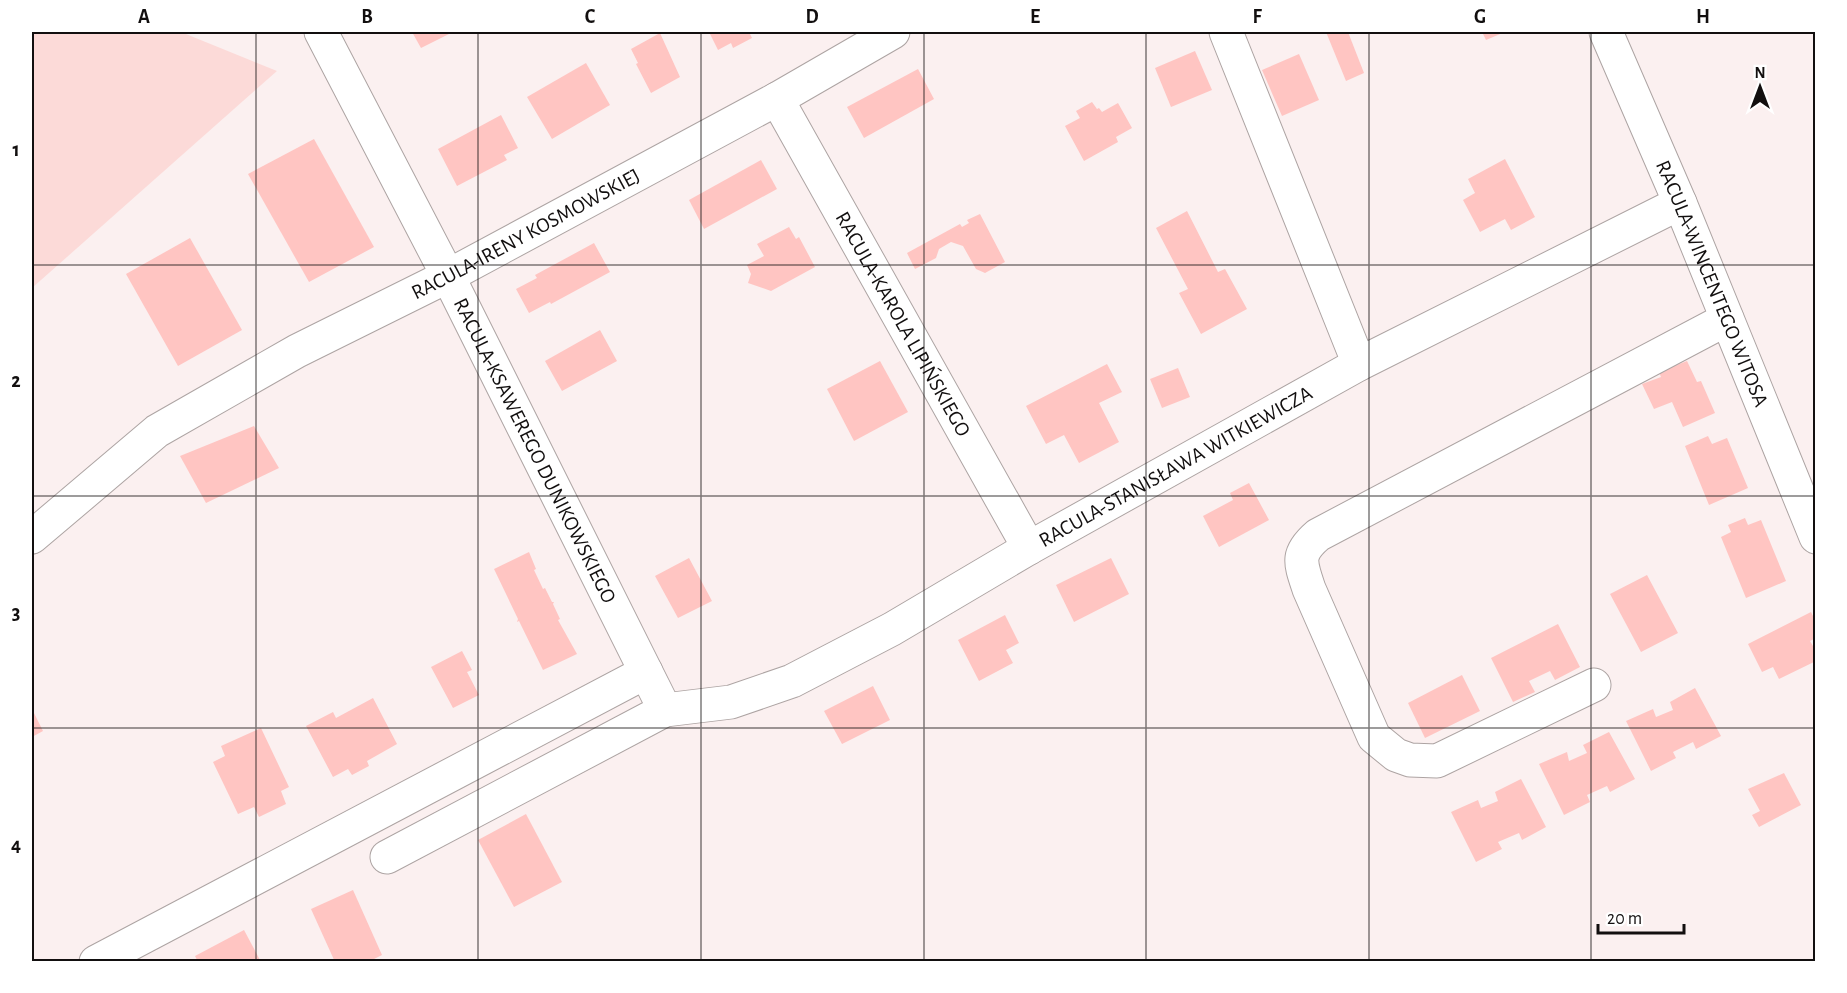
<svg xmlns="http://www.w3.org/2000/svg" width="1847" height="993" viewBox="0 0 1847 993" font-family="'Alegreya Sans',sans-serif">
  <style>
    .green { fill: #fcdad8 }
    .building { fill: #ffc5c2 }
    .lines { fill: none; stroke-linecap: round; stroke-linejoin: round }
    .minor-casing { stroke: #ada4a3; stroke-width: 35 }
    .minor { stroke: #fff; stroke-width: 33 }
    .grid { fill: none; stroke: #120f0f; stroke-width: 1.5; stroke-opacity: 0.55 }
    .labels { text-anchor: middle; stroke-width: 5; stroke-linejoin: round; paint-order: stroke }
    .street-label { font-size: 21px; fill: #120f0f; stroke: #fff }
    .neatline { fill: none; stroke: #120f0f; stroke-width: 2 }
    .grid-label { font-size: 20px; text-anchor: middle; font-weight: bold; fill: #120f0f }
  </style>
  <rect width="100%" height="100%" fill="#fbf0f0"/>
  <!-- green -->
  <path class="green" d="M32,32H181L277,71L32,288Z"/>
  <!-- building -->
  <g class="building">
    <path d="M412,32H453L421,48Z"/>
    <path d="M709,32H749L752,38L733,48L731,43L718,50Z"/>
    <path d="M1326,32H1348L1364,73L1346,81Z"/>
    <path d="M1482,32H1505L1486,40Z"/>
    <path d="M660,33L680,77L651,93L636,64L638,63L631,49Z"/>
    <path d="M1195,51L1212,90L1171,107L1155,68Z"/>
    <path d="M1299,54L1319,100L1282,116L1262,70Z"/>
    <path d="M586,63L610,105L552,139L527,97Z"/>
    <path d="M918,69L934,99L864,138L847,107Z"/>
    <path d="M1092,102L1097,109L1099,108L1102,112L1118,103L1132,128L1116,137L1118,142L1084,161L1065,126L1080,118L1076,111Z"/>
    <path d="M501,115L518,148L504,155L507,160L457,186L438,149Z"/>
    <path d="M314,139L374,247L309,282L248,174Z"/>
    <path d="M1505,159L1535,217L1511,230L1505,219L1480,232L1463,200L1475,193L1468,179Z"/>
    <path d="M761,160L777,189L704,229L689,200Z"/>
    <path d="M1187,211L1218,272L1225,269L1247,309L1201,334L1179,293L1188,289L1156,228Z"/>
    <path d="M980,214L1005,262L985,273L976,269L963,246L951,242L939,249L936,258L915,269L907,253L960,224L962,227L969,223L967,220Z"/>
    <path d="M789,227L796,239L799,237L815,267L771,291L748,283L751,274L747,265L764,256L757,244Z"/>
    <path d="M190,238L242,330L178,366L126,274Z"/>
    <path d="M594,243L610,272L551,304L550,302L529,313L516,289L537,278L535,275Z"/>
    <path d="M600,330L617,361L562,391L545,361Z"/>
    <path d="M880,361L908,412L854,441L827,389Z"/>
    <path d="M1687,361L1697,382L1701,381L1715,413L1683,427L1672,402L1654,409L1642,384L1661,377L1659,372Z"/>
    <path d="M1107,364L1122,392L1099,403L1119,442L1079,463L1064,435L1046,444L1026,406Z"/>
    <path d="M1178,368L1190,397L1162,408L1150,379Z"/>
    <path d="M254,426L279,468L206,503L180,456Z"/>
    <path d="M1708,436L1712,444L1727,438L1748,488L1709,505L1685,446Z"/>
    <path d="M1249,483L1269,520L1219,547L1203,516L1233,500L1230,493Z"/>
    <path d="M1745,518L1748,525L1761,520L1786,581L1746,598L1721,537L1731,532L1728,525Z"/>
    <path d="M529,552L536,569L534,570L543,589L545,588L552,602H554L553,604L560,619L558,620L577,654L543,670L519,621L517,622L518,619L494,569Z"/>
    <path d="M689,558L712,601L678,618L655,576Z"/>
    <path d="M1111,558L1129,594L1074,622L1056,585Z"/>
    <path d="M1647,575L1678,633L1641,652L1610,594Z"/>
    <path d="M1811,612L1816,622V638L1810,641L1816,651V661L1779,679L1773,667L1762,672L1748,644Z"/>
    <path d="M1005,615L1019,643L1006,650L1013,663L979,681L958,640Z"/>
    <path d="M1558,624L1580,667L1555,680L1550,671L1529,681L1535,692L1513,702L1491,658Z"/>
    <path d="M462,651L472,670L467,672L479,695L453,708L431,667Z"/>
    <path d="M1462,675L1480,711L1425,738L1408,703Z"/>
    <path d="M873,686L890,720L842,744L824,711Z"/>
    <path d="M1695,688L1721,736L1696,749L1693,742L1673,752L1676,758L1651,771L1626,721L1653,709L1656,717L1673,710L1670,702Z"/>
    <path d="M373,698L397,744L367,761L369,766L352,775L348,769L333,777L306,726L333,712L336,718Z"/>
    <path d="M32,709L43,731L32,737Z"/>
    <path d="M261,728L289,787L281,791L286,804L259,817L254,807L238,814L213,762L225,756L221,746Z"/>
    <path d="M1609,732L1635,779L1610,792L1607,786L1587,795L1590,802L1564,815L1539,764L1567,752L1569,761L1587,753L1583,745Z"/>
    <path d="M1784,773L1801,805L1759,827L1752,815L1760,811L1748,789Z"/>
    <path d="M1521,779L1546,827L1522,840L1519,833L1498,842L1502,849L1476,862L1451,812L1478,800L1481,808L1498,801L1495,792Z"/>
    <path d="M526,814L562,882L514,907L478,840Z"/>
    <path d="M353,890L382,955L368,962H335L311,909Z"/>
    <path d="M244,930L261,962H198L195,956Z"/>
  </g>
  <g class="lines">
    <!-- minor casing -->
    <g class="minor-casing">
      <g id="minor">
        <path id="s1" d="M321,32L448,276L665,710"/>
        <path d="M1226,32L1359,364"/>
        <path id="s2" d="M1606,32L1680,203L1816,537"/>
        <path id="s3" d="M777,99L1029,548"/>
        <path id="s4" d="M32,537L157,431L297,351L448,276L777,99L893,32"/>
        <path d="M1594,685L1437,761L1410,760L1396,755L1374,737L1309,589C1300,562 1296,554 1318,535L1727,319"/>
        <path id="s5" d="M387,857L665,710L731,702L792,681L892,629L1029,548L1359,364L1680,203"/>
        <path d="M96,962L646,672"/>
      </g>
    </g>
    <!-- minor -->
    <use href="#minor" class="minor"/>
  </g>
  <!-- grid -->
  <path class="grid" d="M256,32V962M478,32V962M701,32V962M924,32V962M1146,32V962M1369,32V962M1591,32V962M32,265H1816M32,496H1816M32,728H1816"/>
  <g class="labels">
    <!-- street labels -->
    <g class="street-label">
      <text dy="7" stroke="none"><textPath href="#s4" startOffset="582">RACULA-IRENY KOSMOWSKIEJ</textPath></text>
      <text dy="7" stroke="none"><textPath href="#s2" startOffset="273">RACULA-WINCENTEGO WITOSA</textPath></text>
      <text dy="7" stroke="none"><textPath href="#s3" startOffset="258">RACULA-KAROLA LIPIŃSKIEGO</textPath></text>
      <text dy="7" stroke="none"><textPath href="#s1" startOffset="470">RACULA-KSAWEREGO DUNIKOWSKIEGO</textPath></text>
      <text dy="7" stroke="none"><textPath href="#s5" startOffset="885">RACULA-STANISŁAWA WITKIEWICZA</textPath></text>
    </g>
  </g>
  <!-- border -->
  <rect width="1847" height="993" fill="none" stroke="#ffffff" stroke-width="66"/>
  <!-- north arrow -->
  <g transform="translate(1760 87)" stroke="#ffffff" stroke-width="4.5" paint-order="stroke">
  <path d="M0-4.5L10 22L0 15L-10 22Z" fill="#120f0f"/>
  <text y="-9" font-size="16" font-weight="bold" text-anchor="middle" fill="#120f0f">N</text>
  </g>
  <!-- scale -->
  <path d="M1598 924v9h86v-9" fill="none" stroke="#120f0f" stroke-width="3"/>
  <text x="1607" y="924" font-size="18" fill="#120f0f" stroke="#ffffff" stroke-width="4.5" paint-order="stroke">20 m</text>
  <rect x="33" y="33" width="1781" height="927" class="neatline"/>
  <g class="grid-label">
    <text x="144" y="23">A</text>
    <text x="367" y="23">B</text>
    <text x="590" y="23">C</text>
    <text x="812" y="23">D</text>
    <text x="1035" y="23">E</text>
    <text x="1257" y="23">F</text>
    <text x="1480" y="23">G</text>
    <text x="1703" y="23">H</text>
    <text x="16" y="156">1</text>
    <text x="16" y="387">2</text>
    <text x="16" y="619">3</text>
    <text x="16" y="851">4</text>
  </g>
</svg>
